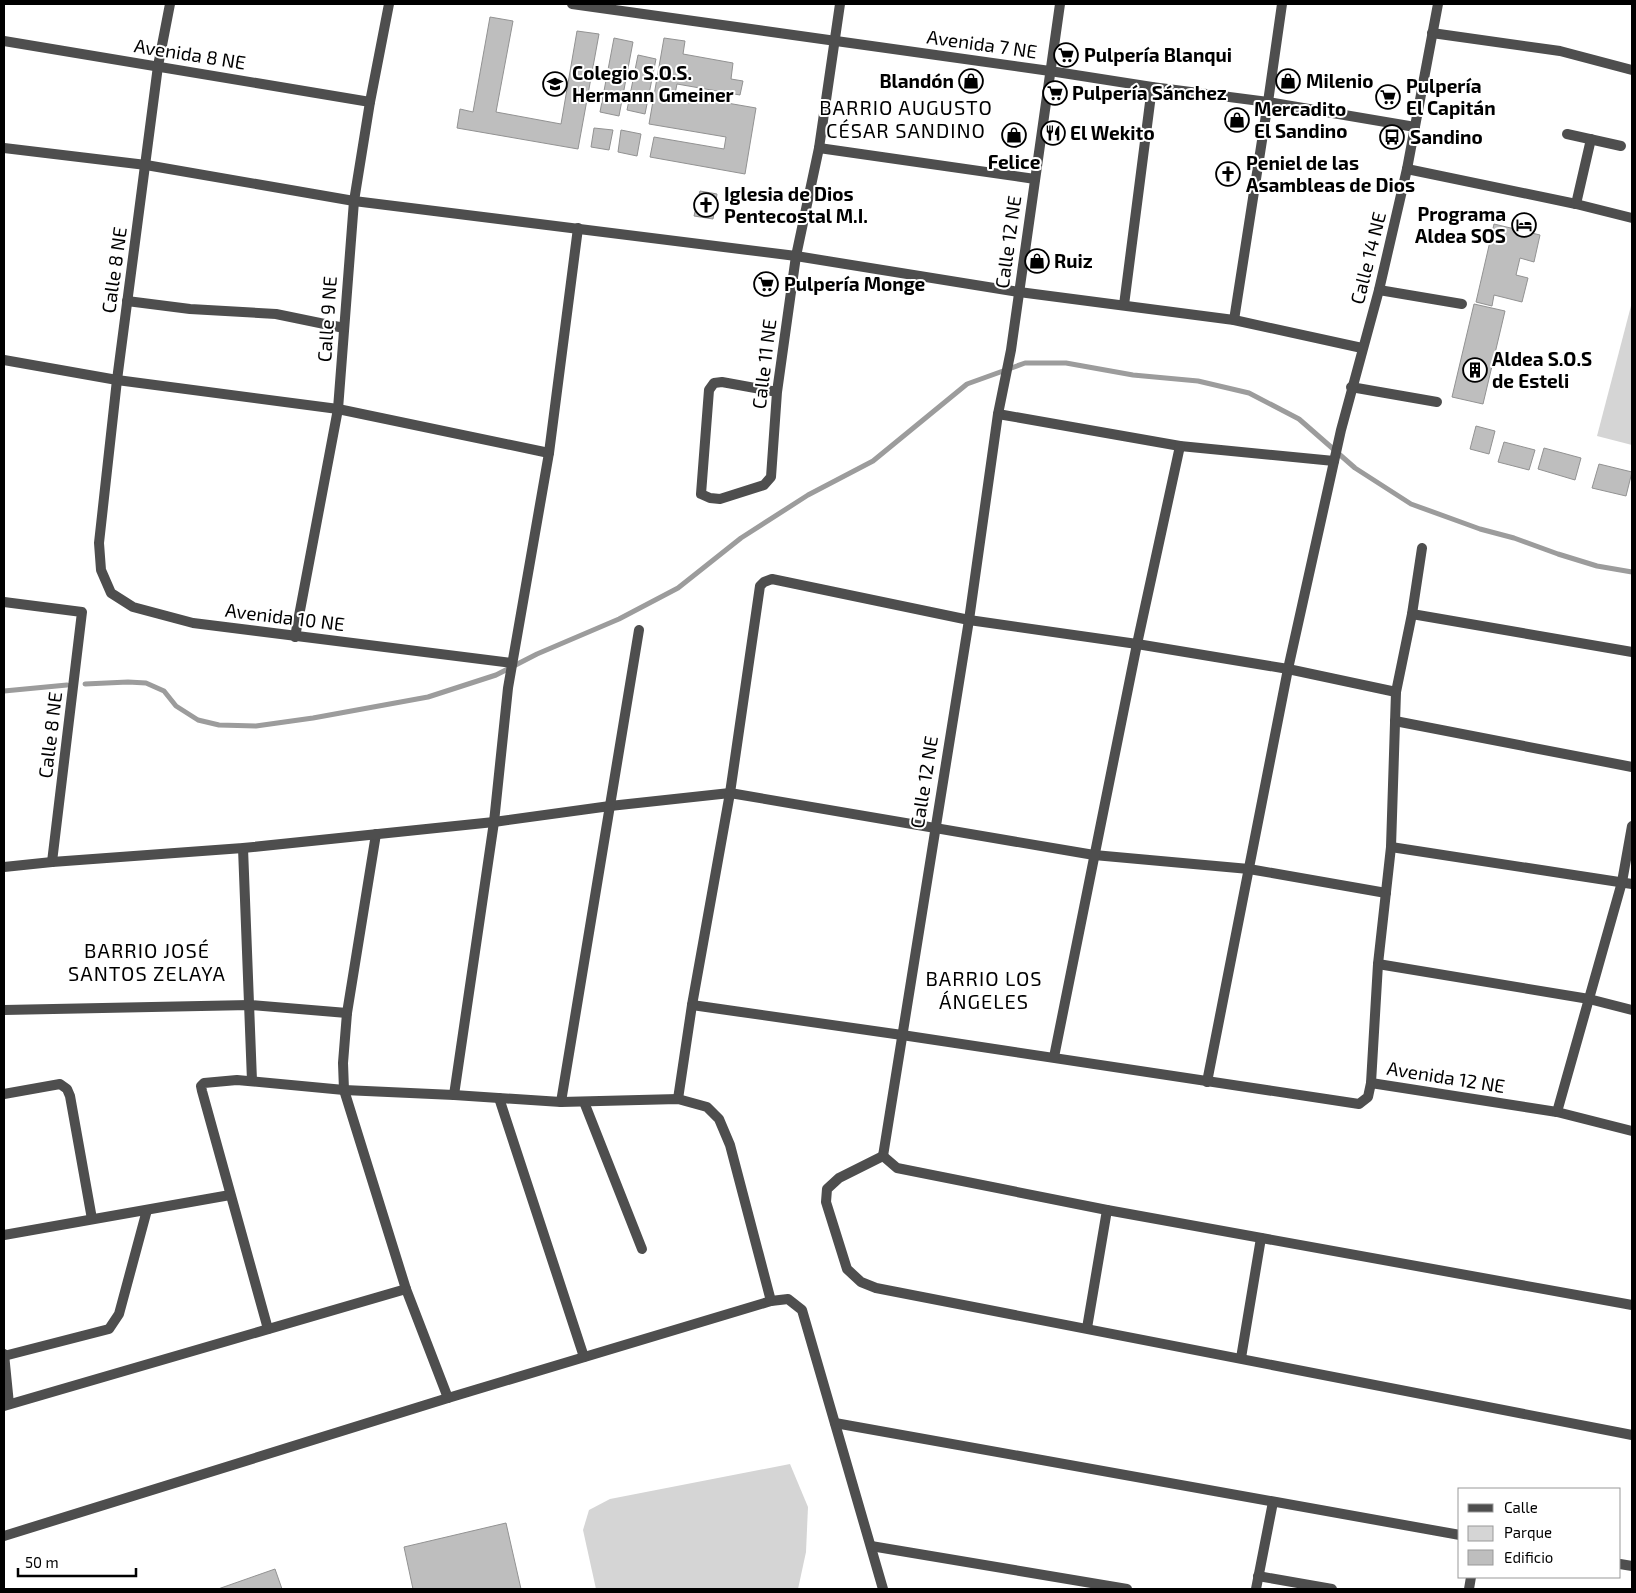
<svg xmlns="http://www.w3.org/2000/svg" width="1636" height="1593" viewBox="0 0 1636 1593" font-family="'Exo 2',sans-serif">
  <style>
    .green { fill: #d5d5d5 }
    .lines { fill: none; stroke-linecap: round; stroke-linejoin: round }
    .stream { stroke: #9c9c9c; stroke-width: 5 }
    .building { fill: #bebebe; stroke: #929292 }
    .minor { stroke: #4e4e4e; stroke-width: 10 }
    .labels { text-anchor: middle; stroke-width: 4; stroke-linejoin: round; paint-order: stroke }
    .street-label { font-size: 19px; fill: #000; stroke: #fff }
    .poi-label { font-size: 19px; font-weight: bold; fill: #000; stroke: #fff; text-anchor: start }
    .neighbourhood-label { font-size: 20px; letter-spacing: 1px; fill: #000; stroke: #fff }
  </style>
  <rect width="100%" height="100%" fill="#fff"/>
  <!-- green -->
  <g class="green">
    <path d="M1632,302V445L1597,436Z"/>
    <path d="M790,1464L808,1507L806,1552L798,1589H596L583,1530L589,1510L610,1499Z"/>
  </g>
  <g class="lines">
    <!-- stream -->
    <g class="stream">
      <path d="M85,684L128,682L146,683L164,691L176,706L198,720L219,725L256,726L313,718L428,697L496,675L537,654L619,619L678,588L741,538L808,495L873,461L967,384L1025,363H1066L1133,375L1198,381L1249,393L1299,419L1355,468L1411,504L1480,529L1514,538L1558,554L1597,566L1632,572"/>
      <path d="M4,691L67,685"/>
    </g>
  </g>
  <!-- building -->
  <g class="building">
    <path d="M490,17L513,21L496,112L561,124L577,31L599,34L578,149L457,128L460,109L473,112Z"/>
    <path d="M614,38L633,42L619,116L600,112Z"/>
    <path d="M664,38L685,41L683,54L733,63L731,79L743,81L740,95L677,84L675,94L756,108L745,174L650,157L654,137L724,149L726,137L649,124Z"/>
    <path d="M638,55L656,59L645,114L627,110Z"/>
    <path d="M594,128L613,130L609,150L591,147Z"/>
    <path d="M621,130L641,134L637,156L618,152Z"/>
    <path d="M700,191L717,194L713,219L694,216Z"/>
    <path d="M1494,224L1540,235L1534,262L1520,258L1516,275L1528,278L1522,302L1494,295L1492,306L1476,302Z"/>
    <path d="M1474,304L1505,311L1483,404L1452,397Z"/>
    <path d="M1476,426L1495,431L1489,454L1470,449Z"/>
    <path d="M1504,442L1535,450L1529,470L1498,462Z"/>
    <path d="M1544,448L1581,458L1575,480L1538,469Z"/>
    <path d="M1599,464L1632,472L1626,496L1592,488Z"/>
    <path d="M506,1523L521,1589H413L404,1547Z"/>
    <path d="M275,1569L282,1589H218Z"/>
  </g>
  <g class="lines">
    <!-- minor -->
    <g class="minor">
      <path d="M170,4L158,66L117,380L99,543L101,570L111,593L133,607L193,623L512,663"/>
      <path d="M572,4L1050,71L1152,87L1268,102L1415,127"/>
      <path d="M1432,33L1560,51L1632,70"/>
      <path d="M4,41L370,102"/>
      <path d="M1567,134L1621,146"/>
      <path d="M4,148L146,165L354,201L796,256L1019,292L1234,320L1362,348"/>
      <path d="M819,148L1035,179"/>
      <path d="M1407,169L1576,204L1632,218"/>
      <path d="M1576,204L1591,139"/>
      <path d="M1379,290L1462,304"/>
      <path d="M127,301L190,309L276,314L344,328"/>
      <path d="M1124,305L1152,87"/>
      <path d="M1234,320L1268,102L1282,4"/>
      <path d="M4,360L117,380L338,409L549,453"/>
      <path d="M1351,387L1437,402"/>
      <path d="M777,392L722,382L714,383L709,390L701,494L710,498L720,499L764,485L771,477L777,392L796,256L819,148L840,4"/>
      <path d="M998,414L1180,446L1334,461"/>
      <path d="M4,602L82,612L52,862"/>
      <path d="M1412,614L1632,652"/>
      <path d="M295,637L338,409L354,201L370,102L389,4"/>
      <path d="M1395,721L1632,767"/>
      <path d="M376,834L347,1013L343,1063L344,1090L406,1289L448,1398L771,1301L788,1299L802,1310L883,1589"/>
      <path d="M1391,847L1632,884"/>
      <path d="M243,848L252,1081"/>
      <path d="M4,867L52,862L243,848L494,822L610,806L730,793L1094,855L1249,869L1386,893"/>
      <path d="M1378,964L1589,999L1632,1010"/>
      <path d="M692,1005L902,1035L1359,1104L1368,1097L1371,1083L1378,964L1391,847L1396,692L1412,614L1422,548"/>
      <path d="M4,1010L250,1005L347,1013"/>
      <path d="M1054,1057L1137,644L1180,446"/>
      <path d="M1207,1082L1288,669L1341,430L1379,290L1407,169L1438,4"/>
      <path d="M1371,1083L1557,1112L1632,1131"/>
      <path d="M4,1094L60,1084L67,1089L70,1096L92,1219"/>
      <path d="M454,1095L494,822L508,688L549,453L578,228"/>
      <path d="M499,1098L584,1357"/>
      <path d="M678,1099L692,1005L730,793L760,586L764,582L772,579L969,620L1137,644L1288,669L1396,692"/>
      <path d="M561,1102L639,630"/>
      <path d="M584,1102L642,1249"/>
      <path d="M1557,1112L1622,882L1632,826"/>
      <path d="M883,1156L969,620L998,414L1011,350L1060,4"/>
      <path d="M883,1156L839,1178L827,1189L826,1202L847,1269L861,1282L876,1288L1632,1435"/>
      <path d="M883,1156L897,1168L1107,1210L1632,1305"/>
      <path d="M4,1235L230,1195"/>
      <path d="M1087,1328L1107,1210"/>
      <path d="M268,1329L202,1091L201,1086L204,1083L237,1080L344,1090L454,1095L561,1102L678,1099L707,1107L719,1119L730,1145L771,1301"/>
      <path d="M4,1354L9,1404"/>
      <path d="M4,1356L109,1329L119,1314L147,1210"/>
      <path d="M1241,1358L1261,1238"/>
      <path d="M4,1406L406,1289"/>
      <path d="M835,1423L1460,1535"/>
      <path d="M4,1536L448,1398"/>
      <path d="M871,1546L1127,1589"/>
      <path d="M1620,1564L1632,1566"/>
      <path d="M1258,1576L1332,1589"/>
      <path d="M1256,1589L1273,1502"/>
      <path d="M1469,1589L1471,1577"/>
    </g>
  </g>
  <!-- icons -->
  <defs>
    <g id="supermarket-ring" transform="scale(1.25)"><circle r="9.5" fill="#fff" stroke="#000" stroke-width="1.5"/><path d="M-6-5.5h2.5l.6 2H6L4.5 2H-2.5L-4.4-4H-6ZM-1.5 3.2a1.3 1.3 0 1 0 .1 0ZM3 3.2a1.3 1.3 0 1 0 .1 0Z" fill="#000"/></g>
    <g id="shop-ring" transform="scale(1.25)"><circle r="9.5" fill="#fff" stroke="#000" stroke-width="1.5"/><path d="M-5-2.5h2.3a2.7 3.5 0 0 1 5.4 0H5L5.5 6h-11ZM-1.5-2.5h3a1.5 2.3 0 0 0-3 0Z" fill="#000"/></g>
    <g id="school-ring" transform="scale(1.25)"><circle r="9.5" fill="#fff" stroke="#000" stroke-width="1.5"/><path d="M0-5L7-2L0 1L-7-2ZM-4 1L0 2.5L4 1V4Q0 6-4 4Z" fill="#000"/></g>
    <g id="restaurant-ring" transform="scale(1.25)"><circle r="9.5" fill="#fff" stroke="#000" stroke-width="1.5"/><path d="M-5-6h1v4h1v-4h1v4h1v-4h1v5L-1.5 .5V6h-2V.5L-5-1ZM5-6V6H3V1.5H1.5Q1.5-4 5-6Z" fill="#000"/></g>
    <g id="bus-ring" transform="scale(1.25)"><circle r="9.5" fill="#fff" stroke="#000" stroke-width="1.5"/><path d="M-5-6H5V4H4V6H2V4H-2V6H-4V4H-5ZM-3.5-4V0h7V-4ZM-3.5 1.2v1.5H-2V1.2ZM2 1.2v1.5H3.5V1.2Z" fill="#000"/></g>
    <g id="church-ring" transform="scale(1.25)"><circle r="9.5" fill="#fff" stroke="#000" stroke-width="1.5"/><path d="M-1.2-6h2.4v3.5h3.3v2.4h-3.3V6h-2.4V-.1h-3.3v-2.4h3.3Z" fill="#000"/></g>
    <g id="hotel-ring" transform="scale(1.25)"><circle r="9.5" fill="#fff" stroke="#000" stroke-width="1.5"/><path d="M-6-4.5h1.5V1H6V5H4.5V3h-9V5H-6ZM-4 0a1.8 1.8 0 1 1 3.6 0ZM.5 0V-2.5h3Q6-2.5 6 0Z" fill="#000"/></g>
    <g id="building-ring" transform="scale(1.25)"><circle r="9.5" fill="#fff" stroke="#000" stroke-width="1.5"/><path d="M-4-6H4V6H1V3H-1V6H-4ZM-2.5-4.3h1.7v1.8h-1.7ZM.8-4.3h1.7v1.8H.8ZM-2.5-1h1.7V.8h-1.7ZM.8-1h1.7V.8H.8Z" fill="#000"/></g>
  </defs>
  <g fill-rule="evenodd">
    <use href="#supermarket-ring" x="1066" y="55"/>
    <use href="#shop-ring" x="971" y="81"/>
    <use href="#shop-ring" x="1288" y="81"/>
    <use href="#school-ring" x="555" y="84"/>
    <use href="#supermarket-ring" x="1055" y="93"/>
    <use href="#supermarket-ring" x="1388" y="97"/>
    <use href="#shop-ring" x="1237" y="120"/>
    <use href="#restaurant-ring" x="1053" y="133"/>
    <use href="#shop-ring" x="1014" y="135"/>
    <use href="#bus-ring" x="1392" y="137"/>
    <use href="#church-ring" x="1228" y="174"/>
    <use href="#church-ring" x="706" y="205"/>
    <use href="#hotel-ring" x="1524" y="225"/>
    <use href="#shop-ring" x="1037" y="261"/>
    <use href="#supermarket-ring" x="766" y="284"/>
    <use href="#building-ring" x="1475" y="370"/>
  </g>
  <g class="labels">
    <!-- street labels -->
    <g class="street-label">
      <text transform="translate(982 44) rotate(8)" y="7">Avenida 7 NE</text>
      <text transform="translate(190 54) rotate(9)" y="7">Avenida 8 NE</text>
      <text transform="translate(1008 242) rotate(-82)" y="7">Calle 12 NE</text>
      <text transform="translate(1368 258) rotate(-76)" y="7">Calle 14 NE</text>
      <text transform="translate(114 270) rotate(-82)" y="7">Calle 8 NE</text>
      <text transform="translate(327 319) rotate(-86)" y="7">Calle 9 NE</text>
      <text transform="translate(764 364) rotate(-83)" y="7">Calle 11 NE</text>
      <text transform="translate(285 617) rotate(7)" y="7">Avenida 10 NE</text>
      <text transform="translate(50 735) rotate(-83)" y="7">Calle 8 NE</text>
      <text transform="translate(924 782) rotate(-81)" y="7">Calle 12 NE</text>
      <text transform="translate(1446 1077) rotate(9)" y="7">Avenida 12 NE</text>
    </g>
    <!-- poi labels -->
    <g class="poi-label">
      <text x="1084" y="62">Pulpería Blanqui</text>
      <text x="572" y="80">Colegio S.O.S.<tspan x="572" dy="22">Hermann Gmeiner</tspan></text>
      <text x="954" y="88" text-anchor="end">Blandón</text>
      <text x="1306" y="88">Milenio</text>
      <text x="1406" y="93">Pulpería<tspan x="1406" dy="22">El Capitán</tspan></text>
      <text x="1072" y="100">Pulpería Sánchez</text>
      <text x="1254" y="116">Mercadito<tspan x="1254" dy="22">El Sandino</tspan></text>
      <text x="1070" y="140">El Wekito</text>
      <text x="1410" y="144">Sandino</text>
      <text x="1014" y="169" text-anchor="middle">Felice</text>
      <text x="1246" y="170">Peniel de las<tspan x="1246" dy="22">Asambleas de Dios</tspan></text>
      <text x="724" y="201">Iglesia de Dios<tspan x="724" dy="22">Pentecostal M.I.</tspan></text>
      <text x="1506" y="221" text-anchor="end">Programa<tspan x="1506" dy="22">Aldea SOS</tspan></text>
      <text x="1054" y="268">Ruiz</text>
      <text x="784" y="291">Pulpería Monge</text>
      <text x="1492" y="366">Aldea S.O.S<tspan x="1492" dy="22">de Esteli</tspan></text>
    </g>
    <!-- neighbourhood labels -->
    <g class="neighbourhood-label">
      <text x="906" y="115">BARRIO AUGUSTO<tspan x="906" dy="23">CÉSAR SANDINO</tspan></text>
      <text x="147" y="958">BARRIO JOSÉ<tspan x="147" dy="23">SANTOS ZELAYA</tspan></text>
      <text x="984" y="986">BARRIO LOS<tspan x="984" dy="23">ÁNGELES</tspan></text>
    </g>
  </g>
  <!-- border -->
  <rect width="1636" height="1593" fill="none" stroke="#000000" stroke-width="10"/>
  <!-- legend -->
  <rect x="1458" y="1488" width="162" height="90" fill="#ffffff" stroke="#999999"/>
  <rect x="1468" y="1504" width="25" height="8" fill="#4e4e4e" stroke="#999999"/>
  <text x="1504" y="1513" font-size="15" fill="#000000">Calle</text>
  <rect x="1468" y="1526" width="25" height="15" fill="#d5d5d5" stroke="#999999"/>
  <text x="1504" y="1538" font-size="15" fill="#000000">Parque</text>
  <rect x="1468" y="1550" width="25" height="15" fill="#bebebe" stroke="#999999"/>
  <text x="1504" y="1563" font-size="15" fill="#000000">Edificio</text>
  <!-- scale -->
  <path d="M18 1568v8h118v-8" fill="none" stroke="#000000" stroke-width="2.5"/>
  <text x="25" y="1568" font-size="15" fill="#000000" stroke="#ffffff" stroke-width="4" paint-order="stroke">50 m</text>
</svg>
